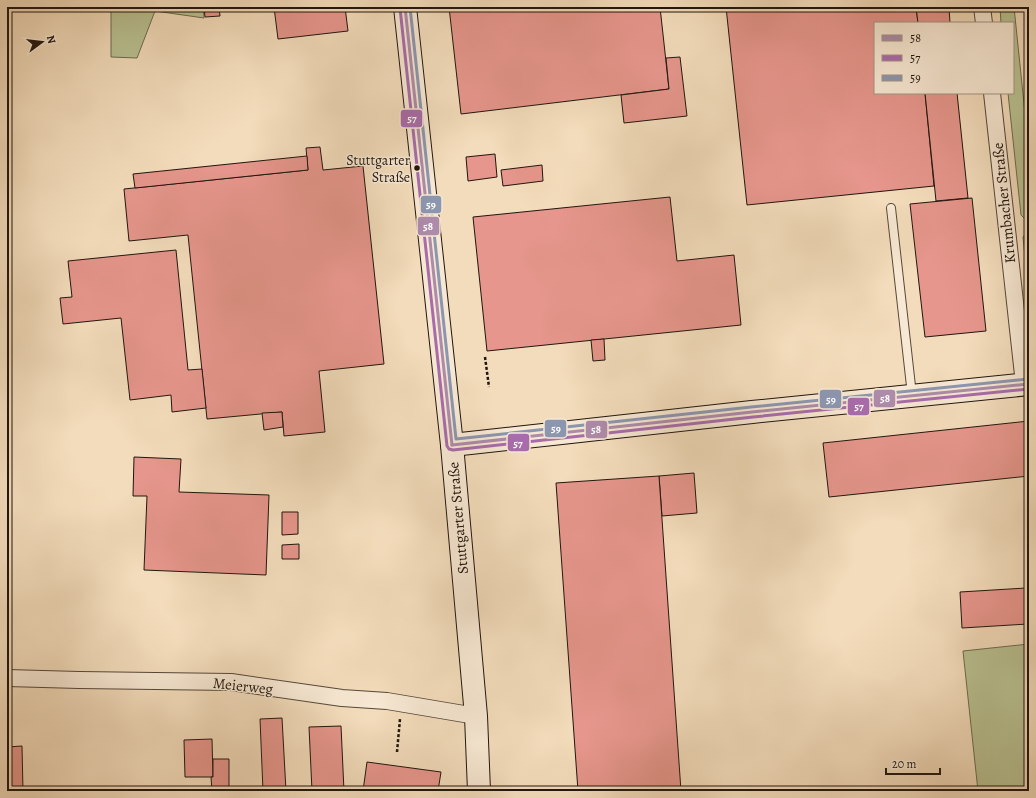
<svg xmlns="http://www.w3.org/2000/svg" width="1036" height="798" viewBox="0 0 1036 798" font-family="Alegreya,serif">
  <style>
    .green { fill: #b9c192; stroke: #6d6b50 }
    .building { fill: #e6968c; stroke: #21150f }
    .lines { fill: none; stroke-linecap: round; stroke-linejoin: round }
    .lane-casing { stroke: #56473a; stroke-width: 10 }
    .street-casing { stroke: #56473a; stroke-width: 18 }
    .secondary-casing { stroke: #21150f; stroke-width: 24 }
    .path { stroke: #21150f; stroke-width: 2.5; stroke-dasharray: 3 2; stroke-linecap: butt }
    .lane { stroke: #f7e8d3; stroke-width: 8 }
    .street { stroke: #f7e8d3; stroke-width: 16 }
    .secondary { stroke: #f7e8d3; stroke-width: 22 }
    .bus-1-casing { stroke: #f7e8d3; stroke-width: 6 }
    .bus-2-casing { stroke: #f7e8d3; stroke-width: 6 }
    .bus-3-casing { stroke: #f7e8d3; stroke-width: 6 }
    .bus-1 { stroke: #ad8ba9; stroke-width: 3 }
    .bus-2 { stroke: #a86cab; stroke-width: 3 }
    .bus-3 { stroke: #8c96af; stroke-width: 3 }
    .bus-dot { fill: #21150f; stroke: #f7e8d3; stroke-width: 1.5 }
    .labels { text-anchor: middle; stroke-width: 3; stroke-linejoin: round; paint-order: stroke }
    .bus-label { font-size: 14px; fill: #21150f; stroke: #f7e8d3; text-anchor: end }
    .street-label { font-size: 15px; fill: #21150f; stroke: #f7e8d3 }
    .line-badge { stroke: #f7e8d3; stroke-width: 1.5 }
    .badge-label { font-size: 11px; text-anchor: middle; font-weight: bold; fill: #fff }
  </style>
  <rect width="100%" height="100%" fill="#f3dcbb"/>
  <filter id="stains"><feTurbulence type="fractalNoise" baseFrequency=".005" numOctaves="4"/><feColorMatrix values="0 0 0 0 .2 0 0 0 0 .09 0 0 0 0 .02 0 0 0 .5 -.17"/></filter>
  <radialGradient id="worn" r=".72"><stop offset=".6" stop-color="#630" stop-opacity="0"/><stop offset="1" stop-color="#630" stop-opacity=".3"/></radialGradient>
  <!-- green -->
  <g class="green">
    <path d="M111,7H203L204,18L155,11L137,58L111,57Z"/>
    <path d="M1000,7H1014L1029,152V218L1025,219L1021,215L1008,93H1013V23H1001Z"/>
    <path d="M1026,233H1029V297L1023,237Z"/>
    <path d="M1029,644V791H978L963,651Z"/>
  </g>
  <!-- building -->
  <g class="building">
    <path d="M204,7H219L220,16L205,17Z"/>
    <path d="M274,7H345L348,31L278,39Z"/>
    <path d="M449,7H660L669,89L461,114Z"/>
    <path d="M726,7H916L918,23H875V93H925L934,186L747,205Z"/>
    <path d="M916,7H949L950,23H918Z"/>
    <path d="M680,57L687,116L624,123L621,95L669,89L666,58Z"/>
    <path d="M925,93H957L968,198L936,201Z"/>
    <path d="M320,147L323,170L363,166L384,364L319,371L325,432L284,436L282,412L207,419L188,235L129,241L124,189L308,170L306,148Z"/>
    <path d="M495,154L497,177L468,181L466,157Z"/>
    <path d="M307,156L308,170L135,188L133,174Z"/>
    <path d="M542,165L543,181L503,186L501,170Z"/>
    <path d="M670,197L677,261L734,255L741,325L487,351L473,217Z"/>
    <path d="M972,198L986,331L925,337L910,204Z"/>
    <path d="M176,250L188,370L202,369L206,408L172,412L171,395L130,400L121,318L63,324L60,298L72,297L68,261Z"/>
    <path d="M604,339L605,360L593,361L591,340Z"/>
    <path d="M282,412L283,427L264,430L262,413Z"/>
    <path d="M1029,421V476L829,497L823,443Z"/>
    <path d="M134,457L181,459L179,492L269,495L266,575L144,570L147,496H133Z"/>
    <path d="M694,473L697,513L662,516L659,476Z"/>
    <path d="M659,476L681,791H578L556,483Z"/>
    <path d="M282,512H298V534L282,535Z"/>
    <path d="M299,544V559H282V545Z"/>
    <path d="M1026,588L1028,624L962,628L960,592Z"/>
    <path d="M282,718L286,791H263L260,719Z"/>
    <path d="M341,726L344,791H312L309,727Z"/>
    <path d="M212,739L213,777H185L184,740Z"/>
    <path d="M22,746L23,791H7V747Z"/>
    <path d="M213,759H229V791H212L211,777H213Z"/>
    <path d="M367,762L441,772L438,791H363Z"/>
  </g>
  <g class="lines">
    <!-- lane casing -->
    <g class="lane-casing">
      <path id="lane" d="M891,208L912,395"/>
    </g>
    <!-- street casing -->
    <g class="street-casing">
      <g id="street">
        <path d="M982,7L984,23"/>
        <path d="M992,93L1024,384"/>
        <path d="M7,678L79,680L231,682L342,698L387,701L476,716"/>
      </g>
    </g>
    <!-- secondary casing -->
    <g class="secondary-casing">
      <g id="secondary">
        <path d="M405,7L452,445L476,716L479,791"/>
        <path d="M452,445L752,412L1029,384"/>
      </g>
    </g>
    <!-- path -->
    <g class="path">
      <path d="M485,357L489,387"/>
      <path d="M397,752L400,719"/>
    </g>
    <!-- lane -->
    <use href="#lane" class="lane"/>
    <!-- street -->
    <use href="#street" class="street"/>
    <!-- secondary -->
    <use href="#secondary" class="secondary"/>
    <!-- bus-1 casing -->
    <g class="bus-1-casing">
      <g id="bus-1">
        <path d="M405,7L452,445"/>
        <path d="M452,445L752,412L1029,384"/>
      </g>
    </g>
    <!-- bus-2 casing -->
    <g class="bus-2-casing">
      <path id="bus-2" d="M400,8L447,446L449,449L453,450L753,417L1029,389"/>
    </g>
    <!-- bus-3 casing -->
    <g class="bus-3-casing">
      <path id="bus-3" d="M410,7L456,439L751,407L1028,379"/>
    </g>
    <!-- bus-1 -->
    <use href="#bus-1" class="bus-1"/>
    <!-- bus-2 -->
    <use href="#bus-2" class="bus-2"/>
    <!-- bus-3 -->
    <use href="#bus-3" class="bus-3"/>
  </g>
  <!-- markers -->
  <circle class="bus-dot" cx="417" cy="168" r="3.5"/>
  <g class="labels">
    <!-- bus labels -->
    <g class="bus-label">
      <text x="410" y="165">Stuttgarter<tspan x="410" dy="17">Straße</tspan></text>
    </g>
    <!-- street labels -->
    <g class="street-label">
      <text transform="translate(1004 203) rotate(-96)" y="5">Krumbacher Straße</text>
      <text transform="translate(458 518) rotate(-95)" y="5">Stuttgarter Straße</text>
      <text transform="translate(243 686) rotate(6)" y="5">Meierweg</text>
    </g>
  </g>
  <g class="line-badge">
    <rect x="400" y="109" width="23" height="19" rx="4" fill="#a86cab"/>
    <rect x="420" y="195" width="22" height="19" rx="4" fill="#8c96af"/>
    <rect x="417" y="216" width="23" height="20" rx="4" fill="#ad8ba9"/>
    <rect x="873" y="389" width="23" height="19" rx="4" fill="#ad8ba9"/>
    <rect x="819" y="389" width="23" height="20" rx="4" fill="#8c96af"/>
    <rect x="847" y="397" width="23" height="19" rx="4" fill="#a86cab"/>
    <rect x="544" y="419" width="23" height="19" rx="4" fill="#8c96af"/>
    <rect x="585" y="420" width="23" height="19" rx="4" fill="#ad8ba9"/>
    <rect x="507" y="433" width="23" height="19" rx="4" fill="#a86cab"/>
  </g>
  <g class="badge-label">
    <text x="412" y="122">57</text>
    <text x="431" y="208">59</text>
    <text x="428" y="230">58</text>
    <text x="885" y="402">58</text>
    <text x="831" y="403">59</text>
    <text x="859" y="410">57</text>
    <text x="556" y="432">59</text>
    <text x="596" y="433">58</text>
    <text x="518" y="447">57</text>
  </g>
  <!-- margin -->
  <rect width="1036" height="798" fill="none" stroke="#f3dcbb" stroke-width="24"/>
  <rect x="8" y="8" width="1020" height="782" fill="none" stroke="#21150f" stroke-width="2"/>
  <rect x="12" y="12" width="1012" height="774" fill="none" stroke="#21150f"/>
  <!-- legend -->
  <rect x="874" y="22" width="140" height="72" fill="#f7e8d3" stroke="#a19485"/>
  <rect x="882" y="35" width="20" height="6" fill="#ad8ba9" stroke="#a19485"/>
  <text x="910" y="42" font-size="12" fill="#21150f">58</text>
  <rect x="882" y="55" width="20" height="6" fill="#a86cab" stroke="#a19485"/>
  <text x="910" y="62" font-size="12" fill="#21150f">57</text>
  <rect x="882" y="75" width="20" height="6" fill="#8c96af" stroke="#a19485"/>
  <text x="910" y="82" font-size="12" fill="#21150f">59</text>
  <!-- north arrow -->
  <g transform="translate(42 42) rotate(75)" stroke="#f7e8d3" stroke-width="3" paint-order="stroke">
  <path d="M0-3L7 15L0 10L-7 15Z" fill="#21150f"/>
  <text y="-6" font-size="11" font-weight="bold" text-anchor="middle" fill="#21150f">N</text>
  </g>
  <!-- scale -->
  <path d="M886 768v6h54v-6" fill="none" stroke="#21150f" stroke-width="2"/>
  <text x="892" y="768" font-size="12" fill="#21150f" stroke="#f7e8d3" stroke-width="3" paint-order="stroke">20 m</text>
  <rect width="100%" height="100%" filter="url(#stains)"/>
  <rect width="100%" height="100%" fill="url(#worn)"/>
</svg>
